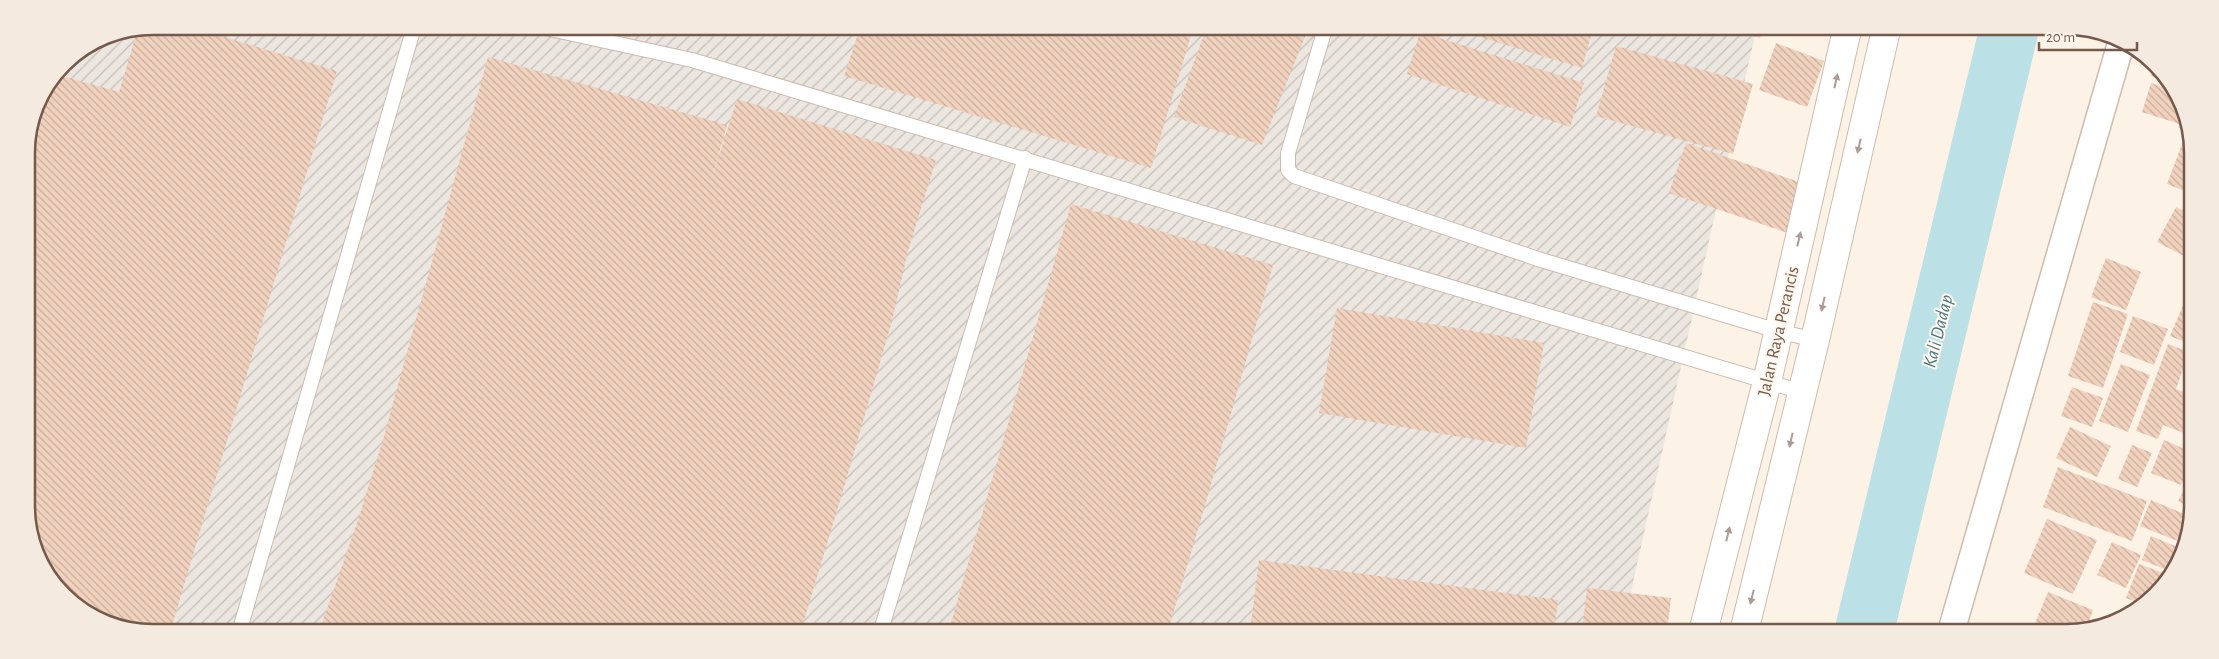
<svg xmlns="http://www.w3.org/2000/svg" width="2219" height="659" viewBox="0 0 2219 659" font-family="'Alegreya Sans',sans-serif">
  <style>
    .industrial { fill: url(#industrial-furrows) }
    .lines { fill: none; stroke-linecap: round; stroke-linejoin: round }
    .river { stroke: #bbe0e5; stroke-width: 59 }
    .building { fill: url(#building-back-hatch) }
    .service-casing { stroke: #cdbbad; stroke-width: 16 }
    .minor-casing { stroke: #cdbbad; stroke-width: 29 }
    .tertiary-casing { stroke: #cdbbad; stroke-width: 30 }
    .service { stroke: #fff; stroke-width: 14 }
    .minor { stroke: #fff; stroke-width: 26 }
    .tertiary { stroke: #fff; stroke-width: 28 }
    .oneway { fill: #ac9c93 }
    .labels { text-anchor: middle; stroke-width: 4; stroke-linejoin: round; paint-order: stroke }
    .street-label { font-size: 18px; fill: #755a4b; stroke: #fff7ed }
    .water-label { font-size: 19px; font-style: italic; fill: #437781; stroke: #fff7ed }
    .rim { fill: none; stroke: #755a4b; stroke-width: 2.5 }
  </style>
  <defs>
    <pattern id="industrial-furrows" width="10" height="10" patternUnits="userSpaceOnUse" patternTransform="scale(1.25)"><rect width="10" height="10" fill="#ece6e0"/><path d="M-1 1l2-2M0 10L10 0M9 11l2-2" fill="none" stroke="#c4bdb8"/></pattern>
    <pattern id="building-back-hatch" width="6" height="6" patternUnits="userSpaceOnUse" patternTransform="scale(1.25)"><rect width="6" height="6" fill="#f1d2be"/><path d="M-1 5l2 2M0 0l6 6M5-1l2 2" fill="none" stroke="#c8ad9c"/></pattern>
  </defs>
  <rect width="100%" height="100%" fill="#fcf3e6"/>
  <!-- industrial -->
  <path class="industrial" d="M153,26L1756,30L1622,632L120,629L58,590L29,531L27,145L36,104L64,63L105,36Z"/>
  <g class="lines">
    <!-- river -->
    <path class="river" d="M1864,632L2009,30"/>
  </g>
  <!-- building -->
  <g class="building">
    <path d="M153,26H188L337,71L171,629H120L58,590L29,531L27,145L36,104L56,74L119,92L138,29Z"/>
    <path d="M626,27H685V33L627,37Z"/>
    <path d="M860,28L1193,29L1151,168L844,76Z"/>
    <path d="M1206,29H1308L1262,145L1174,117Z"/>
    <path d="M1453,29H1593L1582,68Z"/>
    <path d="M1730,30H1762L1760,38Z"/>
    <path d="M1420,32L1584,83L1570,127L1407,74Z"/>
    <path d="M1776,43L1824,61L1807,107L1759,90Z"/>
    <path d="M1616,46L1753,84L1733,154L1596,116Z"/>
    <path d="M488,57L727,125L712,178L737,99L936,160L908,251L892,321L845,484L801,630L320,629L359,517L384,436Z"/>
    <path d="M2156,64L2159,69L2165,81L2151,76Z"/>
    <path d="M2151,83L2169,89L2187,122L2186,126L2142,112Z"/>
    <path d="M2187,131L2190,133V193L2167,184Z"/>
    <path d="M1686,143L1805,184L1788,233L1669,193Z"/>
    <path d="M1071,204L1273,265L1206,502L1168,631L949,630Z"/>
    <path d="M2176,207L2190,214V246L2184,256L2157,242Z"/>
    <path d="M2106,258L2141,272L2126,310L2091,297Z"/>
    <path d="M2190,289L2189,344L2170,336Z"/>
    <path d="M2093,302L2128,314L2103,388L2068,376Z"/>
    <path d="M1337,308L1544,343L1526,448L1319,413Z"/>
    <path d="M2133,316L2168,329L2154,365L2120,352Z"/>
    <path d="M2168,344L2189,352L2176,389L2189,394V435L2163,425L2158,439L2136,431Z"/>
    <path d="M2121,364L2150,375L2128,432L2099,421Z"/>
    <path d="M2072,387L2103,398L2092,427L2061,416Z"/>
    <path d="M2070,427L2111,446L2097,477L2056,458Z"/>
    <path d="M2164,440L2189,451V466L2181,485L2151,473Z"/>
    <path d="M2132,445L2152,453L2137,487L2118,479Z"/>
    <path d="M2058,467L2147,501L2132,541L2043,507Z"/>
    <path d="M2189,480V507L2178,501Z"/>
    <path d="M2151,500L2189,516V539L2185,544L2140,526Z"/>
    <path d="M2047,519L2097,540L2073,594L2024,573Z"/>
    <path d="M2151,536L2182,549L2169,571L2142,560Z"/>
    <path d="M2112,542L2141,555L2126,588L2097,575Z"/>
    <path d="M1259,560L1558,600L1554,631H1250Z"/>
    <path d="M2139,564L2166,574L2149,602L2144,605L2126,598Z"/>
    <path d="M1587,588L1671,598L1667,632L1582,631Z"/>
    <path d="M2048,592L2093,610L2086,630L2060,632L2035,623Z"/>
  </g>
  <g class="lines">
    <!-- service casing -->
    <g class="service-casing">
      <g id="service">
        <path d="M541,27L692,60L1802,392"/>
        <path d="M1325,29L1288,153V170L1294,176L1538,259L1778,331L1815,340"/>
        <path d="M240,629L414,27"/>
        <path d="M881,630L1025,158"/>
      </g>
    </g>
    <!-- minor casing -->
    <g class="minor-casing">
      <path id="minor" d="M1951,632L2121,43"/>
    </g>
    <!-- tertiary casing -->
    <g class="tertiary-casing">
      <g id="tertiary">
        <path d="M1703,632L1767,382L1847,30"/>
        <path d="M1744,632L1815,340L1886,30"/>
      </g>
    </g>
    <!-- service -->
    <use href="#service" class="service"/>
    <!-- minor -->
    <use href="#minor" class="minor"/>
    <!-- tertiary -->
    <use href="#tertiary" class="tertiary"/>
  </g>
  <!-- one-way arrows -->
  <defs><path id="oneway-solid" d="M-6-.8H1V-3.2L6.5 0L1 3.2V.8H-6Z" transform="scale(1.25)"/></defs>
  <g class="oneway">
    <use href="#oneway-solid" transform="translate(1836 81) rotate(-77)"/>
    <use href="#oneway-solid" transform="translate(1859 146) rotate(103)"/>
    <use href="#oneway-solid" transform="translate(1799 239) rotate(-77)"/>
    <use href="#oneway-solid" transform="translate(1823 304) rotate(103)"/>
    <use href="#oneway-solid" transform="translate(1791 440) rotate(103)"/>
    <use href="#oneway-solid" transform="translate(1728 534) rotate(-76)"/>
    <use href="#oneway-solid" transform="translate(1752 597) rotate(104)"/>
  </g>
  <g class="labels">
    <!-- street labels -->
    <g class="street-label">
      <text transform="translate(1778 331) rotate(-77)" y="6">Jalan Raya Perancis</text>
    </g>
    <!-- water labels -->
    <g class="water-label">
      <text transform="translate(1937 331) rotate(-76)" y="7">Kali Dadap</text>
    </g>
  </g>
  <!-- crop -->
  <path d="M0 0H2219V659H0ZM153 35H2066A118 118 0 0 1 2184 153V506A118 118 0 0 1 2066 624H153A118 118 0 0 1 35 506V153A118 118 0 0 1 153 35Z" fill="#f4eae0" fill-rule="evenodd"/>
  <path class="rim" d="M153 35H2066A118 118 0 0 1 2184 153V506A118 118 0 0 1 2066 624H153A118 118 0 0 1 35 506V153A118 118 0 0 1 153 35Z"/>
  <!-- scale -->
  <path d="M2039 42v8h98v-8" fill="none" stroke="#755a4b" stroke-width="2.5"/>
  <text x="2046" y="42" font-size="15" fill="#755a4b" stroke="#fff7ed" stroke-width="4" paint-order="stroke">20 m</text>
</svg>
